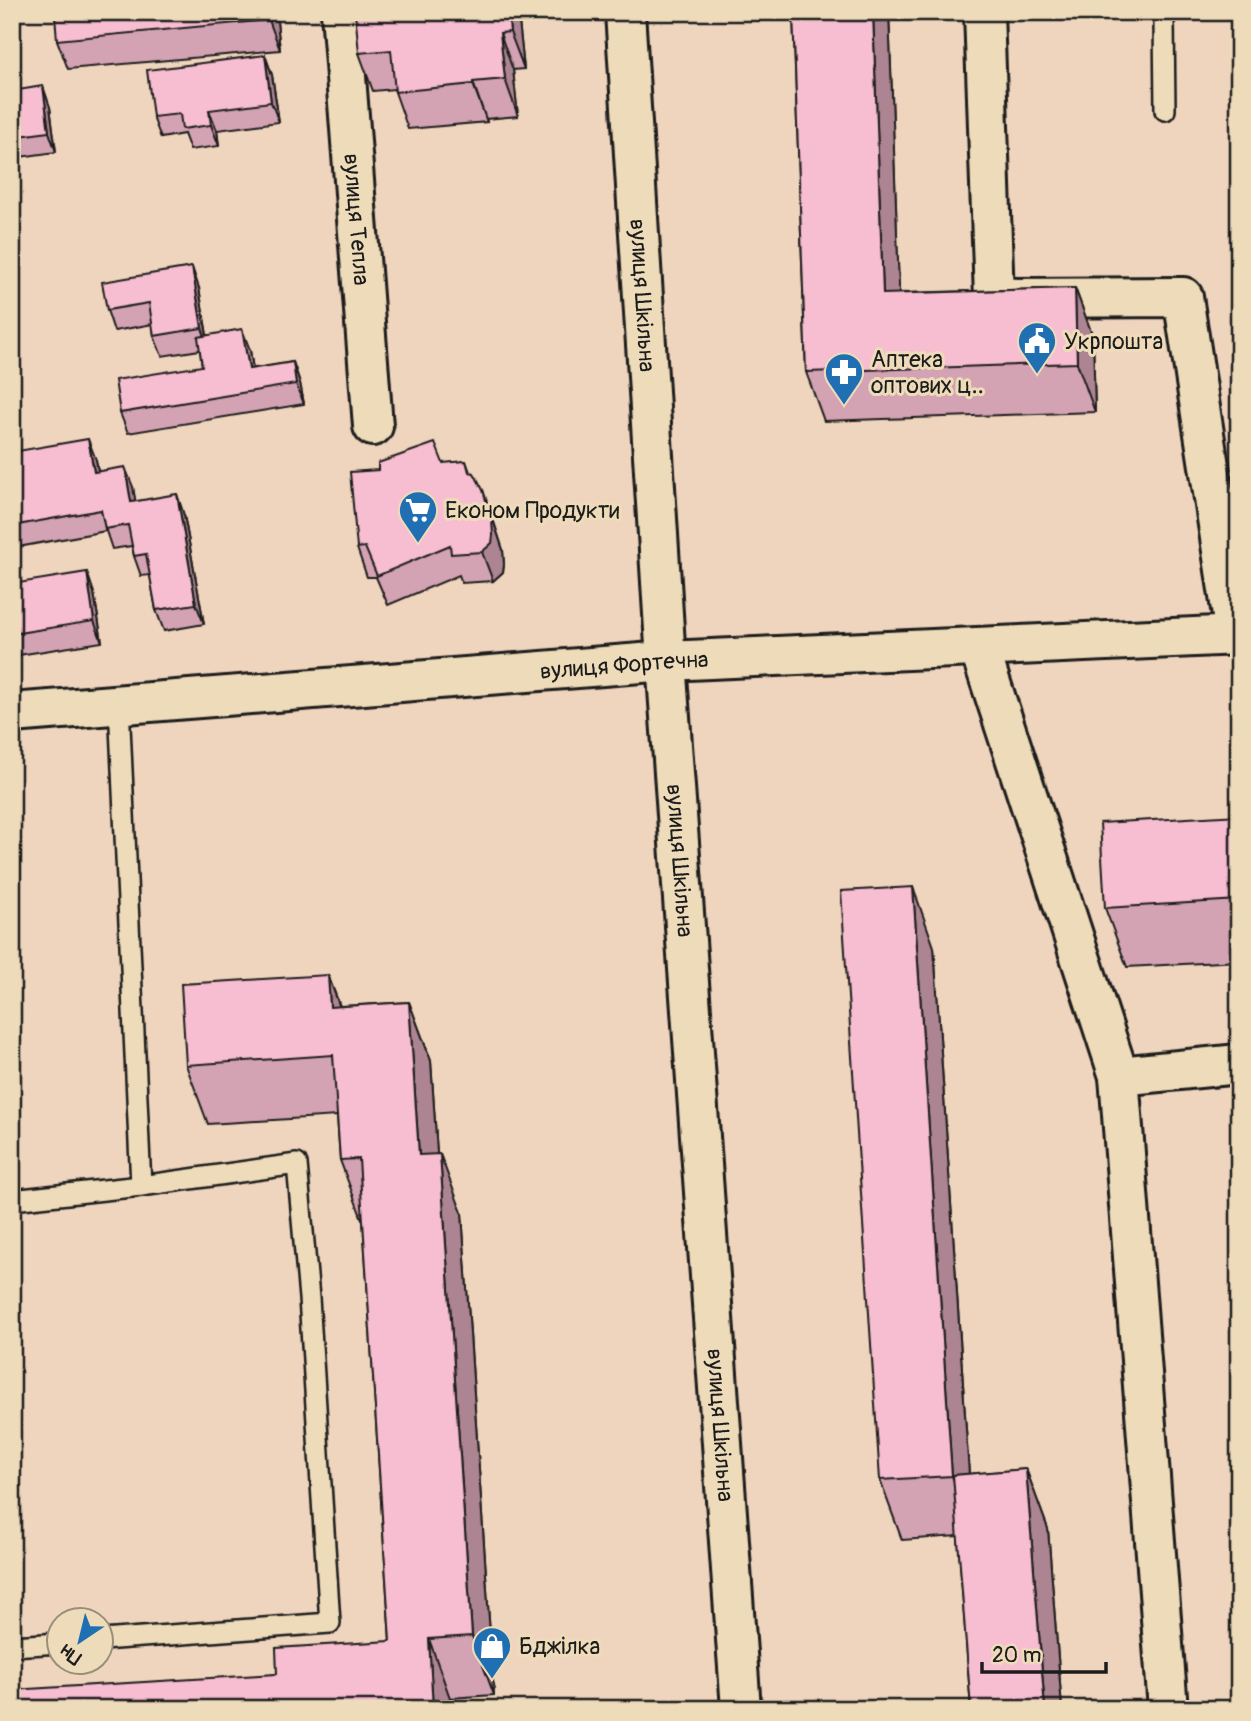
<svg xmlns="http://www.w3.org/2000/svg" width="1251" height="1721" viewBox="0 0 1251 1721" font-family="Pangolin,sans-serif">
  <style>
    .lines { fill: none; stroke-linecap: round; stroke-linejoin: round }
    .lane-casing { stroke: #1c1c1c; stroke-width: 24 }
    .street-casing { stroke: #1c1c1c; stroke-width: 44 }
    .secondary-casing { stroke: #1c1c1c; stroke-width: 44 }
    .lane { stroke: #eedbb9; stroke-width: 19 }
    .street { stroke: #eedbb9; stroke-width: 38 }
    .secondary { stroke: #eedbb9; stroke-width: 38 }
    .wall { fill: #d4a3b3; stroke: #1c1c1c; stroke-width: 2 }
    .shaded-wall { fill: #ad8492; stroke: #1c1c1c; stroke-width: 2 }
    .building { fill: #f7bdd0; stroke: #1c1c1c; stroke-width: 2 }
    .labels { text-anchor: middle; stroke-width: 6; stroke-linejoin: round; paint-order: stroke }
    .street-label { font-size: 23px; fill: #1c1c1c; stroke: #eedbb9 }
    .poi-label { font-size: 23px; fill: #1c1c1c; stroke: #eedbb9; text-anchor: start }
  </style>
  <rect width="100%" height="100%" fill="#f0d5be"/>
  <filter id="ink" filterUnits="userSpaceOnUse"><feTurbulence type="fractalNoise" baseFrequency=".0143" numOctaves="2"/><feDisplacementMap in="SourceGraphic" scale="14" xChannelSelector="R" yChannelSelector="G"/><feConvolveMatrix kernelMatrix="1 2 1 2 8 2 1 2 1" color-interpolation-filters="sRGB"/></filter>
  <g filter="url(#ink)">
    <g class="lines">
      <!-- lane casing -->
      <g class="lane-casing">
        <g id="lane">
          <path d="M1165,110L1164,20L1166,12"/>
          <path d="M12,1200L141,1186"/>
          <path d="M102,1640L330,1623L309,1298L297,1164L141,1186L119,704"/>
          <path d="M12,1646L60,1643"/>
        </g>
      </g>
      <!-- street casing -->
      <g class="street-casing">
        <g id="street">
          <path id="s1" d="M341,12L373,426"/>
          <path id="s2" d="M625,12L666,661"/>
          <path d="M984,12L994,298L1183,297L1235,635"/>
          <path d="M979,647L1119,1076L1168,1709"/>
          <path d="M1119,1076L1239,1064"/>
        </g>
      </g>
      <!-- secondary casing -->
      <g class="secondary-casing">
        <g id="secondary">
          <path id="s3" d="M666,661L741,1709"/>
          <path id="s4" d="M12,713L666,661L1239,635"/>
        </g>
      </g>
      <!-- lane -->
      <use href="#lane" class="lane"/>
      <!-- street -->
      <use href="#street" class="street"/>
      <!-- secondary -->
      <use href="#secondary" class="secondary"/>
    </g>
    <!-- wall -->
    <g class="wall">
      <path d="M91,12H276L280,50L68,69L57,40Z"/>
      <path d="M518,12L524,69L513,70L518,116L486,119L487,122L408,129L394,89L373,91L359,53Z"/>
      <path d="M793,12H889L899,293L1075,288L1093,337L1095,412L824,421L806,372Z"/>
      <path d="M265,55L272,75L279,122L217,130L219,146L190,150L184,134L161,138L153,117Z"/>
      <path d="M12,91L50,107L56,152L12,158Z"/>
      <path d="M199,288L207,335L250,350L253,369L293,362L300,383L304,404L128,433L120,413L202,366L200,350L162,356L154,336L153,324L114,331L107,310Z"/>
      <path d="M12,452L96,460L98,471L133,487L135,501L184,515L204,624L164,631L156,610L150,575L141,576L134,556L132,546L112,549L106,531L18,547L12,532Z"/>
      <path d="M466,461L470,472L493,519L503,550L504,565L503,572L493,581L462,583L459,575L388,605L376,577H367L357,548L378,470Z"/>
      <path d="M12,584L94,593L102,642L12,656Z"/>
      <path d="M1239,815V961L1127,967L1105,908Z"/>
      <path d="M934,947L969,1474L1026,1469L1048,1529L1062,1709H971L958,1536L902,1540L880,1480Z"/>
      <path d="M328,975L340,1006L409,1002L431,1061L437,1154L462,1213L494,1695L450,1698L451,1709H12L277,1674L390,1641L363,1219H362L340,1160L337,1116L208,1124L186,1065Z"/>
    </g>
    <!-- shaded-wall -->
    <g class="shaded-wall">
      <path d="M268,12H276L280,50L269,20Z"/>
      <path d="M508,12H518L524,69L510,32Z"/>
      <path d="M873,12H889L901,343L883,294Z"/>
      <path d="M500,33L513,70L518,116L505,79Z"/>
      <path d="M265,55L272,75L279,122L271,102Z"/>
      <path d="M473,82L486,119L487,122L473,84Z"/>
      <path d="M43,86L50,107L56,152L49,132Z"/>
      <path d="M209,110L217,130L219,146L211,125Z"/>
      <path d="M192,267L199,288L209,348L202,328Z"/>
      <path d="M1075,288L1093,337L1095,412L1077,363Z"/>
      <path d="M242,329L250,350L256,390L249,369Z"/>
      <path d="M293,362L300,383L304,404L296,384Z"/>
      <path d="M88,439L96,460L102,492L94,472Z"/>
      <path d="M125,467L133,487L139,522L131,502Z"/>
      <path d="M483,490L503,550L504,565L503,572L493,581L482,552Z"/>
      <path d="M177,494L184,515L204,624L196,604Z"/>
      <path d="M87,572L94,593L102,642L94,621Z"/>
      <path d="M913,887L934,947L973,1535L952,1476Z"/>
      <path d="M328,975L350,1035L330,1007Z"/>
      <path d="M409,1002L431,1061L441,1214L419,1155Z"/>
      <path d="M440,1154L462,1213L494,1695L472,1636Z"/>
      <path d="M1026,1469L1048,1529L1062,1709H1045Z"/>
      <path d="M429,1639L450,1698L451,1709H433Z"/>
    </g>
    <!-- building -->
    <g class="building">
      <path d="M91,12H268L269,20L57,40L55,16Z"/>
      <path d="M355,12H508L510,32L500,33L505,79L473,82V84L395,92L391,50L359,53Z"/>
      <path d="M793,12H873L883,294L1075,288L1077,363L806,372Z"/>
      <path d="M265,55L271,102L209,110L211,125L182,129L180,114L153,117L147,70Z"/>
      <path d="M43,86L49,132L12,137V91Z"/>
      <path d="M192,267L202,328L154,336L149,303L107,310L102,282Z"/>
      <path d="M242,329L249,369L293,362L296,384L120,413L115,380L202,366L198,337Z"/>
      <path d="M88,439L94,472L125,467L131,502L177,494L196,604L156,610L146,554L134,556L128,525L105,529L101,510L12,526V452Z"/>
      <path d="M435,443L443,463L466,461L469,472L474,473L483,490L492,521L493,535L492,543L482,552L451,554L450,545L377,576L365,547L357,548L350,472L378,470V463Z"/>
      <path d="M87,572L94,621L12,634V584Z"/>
      <path d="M1239,815V900L1105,908L1100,823Z"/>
      <path d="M913,887L952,1476L880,1480L841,891Z"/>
      <path d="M328,975L330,1007L409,1002L419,1155L440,1154L472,1636L429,1639L433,1709H12V1690L277,1674L276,1648L390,1641L359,1159L340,1160L333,1055L186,1065L181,984Z"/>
      <path d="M1026,1469L1045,1709H971L953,1475Z"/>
    </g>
  </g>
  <!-- icons -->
  <defs>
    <g id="civic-pin" transform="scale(2.0125)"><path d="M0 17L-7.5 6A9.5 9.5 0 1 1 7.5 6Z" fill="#1f6fb2" stroke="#eedbb9"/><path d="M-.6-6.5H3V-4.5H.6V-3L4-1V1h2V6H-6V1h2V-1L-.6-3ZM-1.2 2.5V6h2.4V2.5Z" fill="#fff"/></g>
    <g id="pharmacy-pin" transform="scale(2.0125)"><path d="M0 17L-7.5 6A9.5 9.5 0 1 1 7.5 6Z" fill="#1f6fb2" stroke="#eedbb9"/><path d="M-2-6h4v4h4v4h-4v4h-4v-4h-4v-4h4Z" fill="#fff"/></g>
    <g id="supermarket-pin" transform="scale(2.0125)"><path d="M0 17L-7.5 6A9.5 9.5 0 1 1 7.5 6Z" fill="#1f6fb2" stroke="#eedbb9"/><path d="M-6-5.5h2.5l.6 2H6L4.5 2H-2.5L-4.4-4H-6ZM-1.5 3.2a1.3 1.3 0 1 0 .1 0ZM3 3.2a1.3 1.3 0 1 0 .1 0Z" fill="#fff"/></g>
    <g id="shop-pin" transform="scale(2.0125)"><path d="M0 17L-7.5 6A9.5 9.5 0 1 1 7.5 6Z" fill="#1f6fb2" stroke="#eedbb9"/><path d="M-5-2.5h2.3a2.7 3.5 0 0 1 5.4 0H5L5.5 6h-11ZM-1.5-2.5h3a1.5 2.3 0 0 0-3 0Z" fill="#fff"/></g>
  </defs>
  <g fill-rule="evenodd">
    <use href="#civic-pin" x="1037" y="341"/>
    <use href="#pharmacy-pin" x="844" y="372"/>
    <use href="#supermarket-pin" x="418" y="510"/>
    <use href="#shop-pin" x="492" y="1646"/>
  </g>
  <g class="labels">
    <!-- street labels -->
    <g class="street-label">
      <text dy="8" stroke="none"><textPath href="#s1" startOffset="208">вулиця Тепла</textPath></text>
      <text dy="8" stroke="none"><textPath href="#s2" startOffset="284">вулиця Шкільна</textPath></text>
      <text dy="8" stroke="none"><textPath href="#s4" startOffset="614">вулиця Фортечна</textPath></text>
      <text dy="8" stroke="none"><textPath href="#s3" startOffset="200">вулиця Шкільна</textPath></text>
      <text dy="8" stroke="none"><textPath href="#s3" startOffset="766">вулиця Шкільна</textPath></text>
    </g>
    <!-- poi labels -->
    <g class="poi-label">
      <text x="1064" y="349">Укрпошта</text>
      <text x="871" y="367">Аптека<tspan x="871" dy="26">оптових ц‥</tspan></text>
      <text x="445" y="518">Економ Продукти</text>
      <text x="519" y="1654">Бджілка</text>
    </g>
  </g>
  <!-- margin -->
  <rect width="1251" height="1721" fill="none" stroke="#eedbb9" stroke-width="42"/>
  <rect x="21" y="21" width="1209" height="1679" fill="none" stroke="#1c1c1c" stroke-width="2.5" filter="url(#ink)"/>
  <!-- north arrow -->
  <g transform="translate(80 1641) rotate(215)"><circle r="33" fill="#eedbb9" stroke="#9a8f7a" stroke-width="2"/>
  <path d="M0-5L12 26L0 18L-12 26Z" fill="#1f6fb2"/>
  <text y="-10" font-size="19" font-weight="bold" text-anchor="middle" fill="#1c1c1c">Пн</text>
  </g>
  <!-- scale -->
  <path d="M982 1662v10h124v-10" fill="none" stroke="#1c1c1c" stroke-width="3.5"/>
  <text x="992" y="1662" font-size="21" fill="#1c1c1c" stroke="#eedbb9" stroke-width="5" paint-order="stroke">20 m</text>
</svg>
